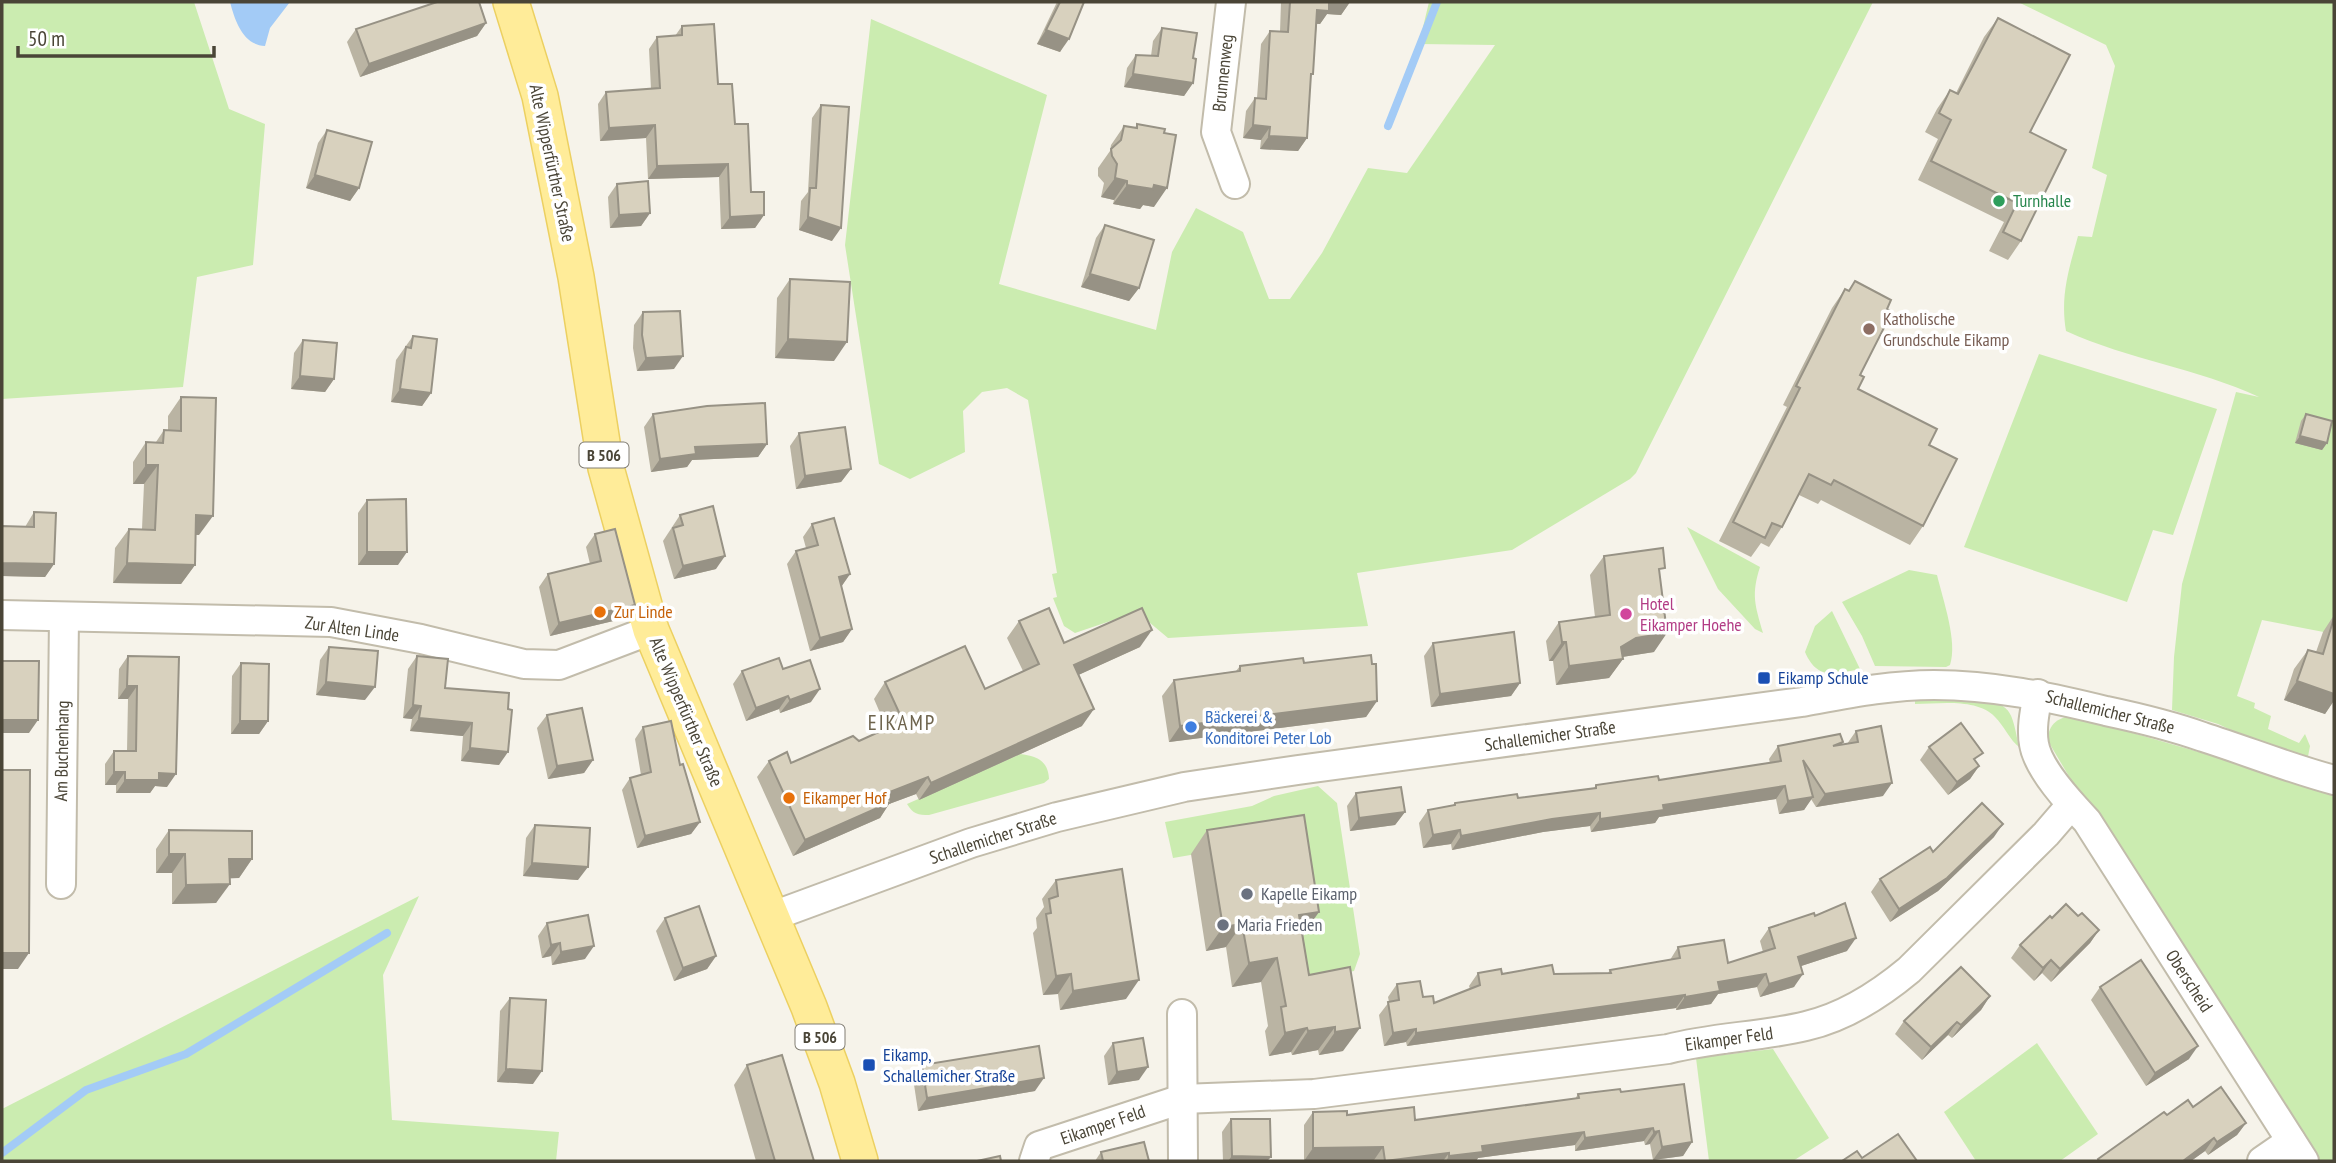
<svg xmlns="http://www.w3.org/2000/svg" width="2336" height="1163" viewBox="0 0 2336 1163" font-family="'PT Sans Narrow',sans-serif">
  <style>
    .green { fill: #cbecb0 }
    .water { fill: #a3cbf6 }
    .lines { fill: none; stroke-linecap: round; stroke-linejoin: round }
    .stream { stroke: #a3cbf6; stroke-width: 8 }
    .minor-casing { stroke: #c2bcab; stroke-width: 32 }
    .major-casing { stroke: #ecd061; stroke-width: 38 }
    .minor { stroke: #fff; stroke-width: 28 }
    .major { stroke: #ffec99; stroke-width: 35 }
    .wall { fill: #bab4a3 }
    .shaded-wall { fill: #979285 }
    .building { fill: #d8d1be; stroke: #979285; stroke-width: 2 }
    .leisure-dot { fill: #2e9e5b; stroke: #fff; stroke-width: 2.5 }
    .education-dot { fill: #8d6e63; stroke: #fff; stroke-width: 2.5 }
    .food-dot { fill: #e8710a; stroke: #fff; stroke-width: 2.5 }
    .hotel-dot { fill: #d1479c; stroke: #fff; stroke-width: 2.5 }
    .transit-dot { fill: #1a4fb4; stroke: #fff; stroke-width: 2.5 }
    .shop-dot { fill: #3f7fe0; stroke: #fff; stroke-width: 2.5 }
    .worship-dot { fill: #6b7280; stroke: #fff; stroke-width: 2.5 }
    .labels { text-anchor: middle; stroke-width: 7; stroke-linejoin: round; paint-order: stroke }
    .shield { fill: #fff; stroke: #807d73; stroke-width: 2 }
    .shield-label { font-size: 16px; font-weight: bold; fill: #4a4537 }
    .street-label { font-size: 18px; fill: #4a4537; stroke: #fff }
    .leisure-label { font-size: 18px; fill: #27864d; stroke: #fff; text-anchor: start }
    .education-label { font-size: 18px; fill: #785e54; stroke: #fff; text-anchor: start }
    .hotel-label { font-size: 18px; fill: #b23c85; stroke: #fff; text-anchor: start }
    .food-label { font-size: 18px; fill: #c56008; stroke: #fff; text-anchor: start }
    .transit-label { font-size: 18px; fill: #164399; stroke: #fff; text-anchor: start }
    .shop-label { font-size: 18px; fill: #366cbe; stroke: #fff; text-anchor: start }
    .worship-label { font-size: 18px; fill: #5b616d; stroke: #fff; text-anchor: start }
    .quarter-label { font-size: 21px; letter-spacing: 2px; fill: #6e644d; stroke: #fff }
  </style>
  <rect width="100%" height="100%" fill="#f6f3ea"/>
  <!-- green -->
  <g class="green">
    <path d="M2,2H194L229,109L265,124L253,265L197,277L183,387L2,399Z"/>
    <path d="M1429,2H1873L1636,473L1630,479L1512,550L1357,573L1368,626L1168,638L1137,612L1075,633L1064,626L1053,598L1057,597L1052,574L1057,573L1028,400L1007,388L982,392L963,411L965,452L910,479L879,464L845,245L871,19L1047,95L999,284L1156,330L1172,252L1196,208L1243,232L1269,299H1290L1322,253L1368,168L1407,173L1495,45L1419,44Z"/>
    <path d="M2018,2H2334V634L2262,620L2237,696L2255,703L2254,708L2271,716L2268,729L2299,743L2305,734L2310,746L2307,762L2280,753L2218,724L2172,710L2174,657L2182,584L2236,392L2259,397C2197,368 2129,360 2066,331C2060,296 2069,269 2078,236L2092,237L2107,175L2092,168L2115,66L2106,45Z"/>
    <path d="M2039,354L2217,409L2173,535L2153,530L2127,602L1964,547Z"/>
    <path d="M1687,527L1760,567C1751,595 1755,605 1763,633L1755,629L1718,589Z"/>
    <path d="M1909,570L1937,575C1943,600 1958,642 1950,665L1946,667L1875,666L1862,636L1842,602Z"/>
    <path d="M1832,611L1860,669C1834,674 1817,680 1805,652L1815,626Z"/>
    <path d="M1970,698C2011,704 2011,706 2019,747C2010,740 2004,726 1995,717C1977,698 1939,704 1915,704V700Z"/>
    <path d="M2074,716L2334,791V1161H2312L2096,822L2048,741C2047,725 2059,716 2074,716Z"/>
    <path d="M1020,754C1036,756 1048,760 1049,779L1044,783L929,815C918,815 913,814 907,804Z"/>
    <path d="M1318,786L1337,803L1360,954L1354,971L1293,983L1287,938L1305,935L1290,838L1173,858L1165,822L1252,806L1274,796Z"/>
    <path d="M419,896L383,975L392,1120L559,1132L556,1161H2V1109Z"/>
    <path d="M2037,1043L2098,1134L2060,1161H1976L1944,1112Z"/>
    <path d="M1773,1049L1829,1138L1793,1161H1709L1696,1058Z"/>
  </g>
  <!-- water -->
  <path class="water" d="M230,2H290L270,28L265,46C243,45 235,21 230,2Z"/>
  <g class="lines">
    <!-- stream -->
    <g class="stream">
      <path d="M1388,126L1437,2"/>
      <path d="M2,1153L86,1090L186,1054L387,933"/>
    </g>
    <!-- minor casing -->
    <g class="minor-casing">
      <g id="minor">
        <path d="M1231,2L1216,132L1235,184"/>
        <path d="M2,615L331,622L421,639L524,664L559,665L651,630"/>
        <path d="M2038,694C2035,710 2031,728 2034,744C2038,769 2070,803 2087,821L2304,1161"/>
        <path d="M61,884L64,617"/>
        <path d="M773,916L971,843L1057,817L1184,787L1298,770L1802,702C1846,694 1889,685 1934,685C1993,685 2049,697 2106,711C2139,718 2172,726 2203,737C2247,751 2289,768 2334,780"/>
        <path d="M1182,1014L1183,1161"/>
        <path d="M1034,1161L1039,1146L1182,1099L1314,1094L1668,1049C1713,1037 1761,1037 1806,1026C1845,1017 1879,995 1909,970L2046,834L2071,805"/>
        <path d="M2262,1161L2291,1141"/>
      </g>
    </g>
    <!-- major casing -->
    <g class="major-casing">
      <path id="major" d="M511,2L540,96L576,277L606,468L651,630L809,1007L837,1083L860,1161"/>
    </g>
    <!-- minor -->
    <use href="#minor" class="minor"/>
    <!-- major -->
    <use href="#major" class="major"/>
  </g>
  <!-- wall -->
  <g class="wall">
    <path d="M1057,2H1084L1060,52L1037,44Z"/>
    <path d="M1281,2H1350L1341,15L1327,14L1320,24H1317L1311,78L1307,138L1298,151L1260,149L1261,140L1243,138L1246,111L1255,98H1257L1261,44L1270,31L1280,32Z"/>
    <path d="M1998,18L2030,132L2021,241L2008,260L1989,251L2004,222L1918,180L1938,139L1925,132L1937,109L1950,90L1956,93L1984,37Z"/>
    <path d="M486,23L477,36L360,77L347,42L356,29Z"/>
    <path d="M682,26L718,84L735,124L751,192L764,215L755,228L721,229L719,177L648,179L646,138L600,141L598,104L606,92L651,89L649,49L657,37L675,36Z"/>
    <path d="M1162,28L1193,83L1184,96L1124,87L1127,68L1136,55L1151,56L1153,41Z"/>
    <path d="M821,105L832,241L799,230L801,201L808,192L812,118Z"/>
    <path d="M1137,124L1154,207L1143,205L1140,209L1113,204L1114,200L1101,197L1104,183L1098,176V168L1110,151L1111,145L1124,126L1135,128Z"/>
    <path d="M327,130L359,188L350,201L306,188L318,143Z"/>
    <path d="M617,184L650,213L641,226L610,228L608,197Z"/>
    <path d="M1105,225L1139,288L1129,301L1081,287L1096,238Z"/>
    <path d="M790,279L834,361L775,358L777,298Z"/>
    <path d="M1855,281L1887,309L1860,375L1858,389L1929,445L1923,526L1910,545L1821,500L1818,504L1799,495L1782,527L1769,547L1761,543L1751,557L1719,541L1787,407L1783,405L1832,308L1845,289L1848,291Z"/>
    <path d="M643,312L674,369L637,371L633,348L634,325Z"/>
    <path d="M413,336L431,393L422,406L391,402L396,360Z"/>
    <path d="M303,340L334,379L325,392L291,389L294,353Z"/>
    <path d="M181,397L199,535H196L195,565L181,584L113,583L115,548L129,529H142L144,484H133V462L146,442H156L164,430H168V416Z"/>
    <path d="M653,414L767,444L758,457L692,460L687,467L651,472L644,427Z"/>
    <path d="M2306,414L2327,443L2322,450L2295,443L2301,421Z"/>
    <path d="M799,433L851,469L841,482L796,489L790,446Z"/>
    <path d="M367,500L398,565H358V513Z"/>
    <path d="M34,512L54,564L45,577L2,576V526L25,527Z"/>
    <path d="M680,515L716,569L674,579L663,541Z"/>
    <path d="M812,524L850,574L841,587L852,629L843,642L810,651L787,564L796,551L806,548L803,537Z"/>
    <path d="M595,534L635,605L626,618L550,636L539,587L548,574L590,564L586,547Z"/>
    <path d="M1604,556L1660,575L1654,652L1622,657L1623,659L1609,678L1556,685L1553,661H1549L1546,641L1559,622L1595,617L1590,575Z"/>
    <path d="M2334,615V702H2333L2325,714L2284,700L2294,669L2308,650L2316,652L2323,632Z"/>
    <path d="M1019,621L1064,643L1140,647L1078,675L1082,726L919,800L916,794L889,804L880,818L793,856L757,777L769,761L791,763L859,741L887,729L874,699L885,682L985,689L1023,671L1007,638Z"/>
    <path d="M1433,643L1520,683L1511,696L1431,707L1424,656Z"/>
    <path d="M329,647L365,700L316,695L320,660Z"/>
    <path d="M128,656L167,787L155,786L150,793H116V785H105V764L114,751H127L128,699H118L119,669Z"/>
    <path d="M417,656L445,688L509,693L499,765L461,761L463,736L410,731L412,719L403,718L408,669Z"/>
    <path d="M241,663L268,721L259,734H231L232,676Z"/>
    <path d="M1304,663L1377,701L1366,717L1169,742L1162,696L1174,680L1236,671L1240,666Z"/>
    <path d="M783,669L811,702L780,713L779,709L746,721L733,684L742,671Z"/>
    <path d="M547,715L593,760L584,773L548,779L537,728Z"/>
    <path d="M643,727L680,765L700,822L691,834L637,848L622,790L630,778L641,775L635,739Z"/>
    <path d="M1856,731L1883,796L1816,807L1811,799L1804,810L1779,814L1776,799L1659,817L1655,823L1591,832L1590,826L1543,832L1452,850L1451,844L1423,848L1419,823L1428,810L1453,805L1455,803L1518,798L1594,788L1596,785L1659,780L1770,763L1769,759L1778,746L1847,744Z"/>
    <path d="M1929,747L1979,766L1970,779L1948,795L1920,760Z"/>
    <path d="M1356,793L1405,812L1395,825L1350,831L1347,806Z"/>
    <path d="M535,825L578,880L523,876L526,838Z"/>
    <path d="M169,830L252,859L239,878H229L216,903L172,904V873H156V849Z"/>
    <path d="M1207,830L1303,935L1309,975L1350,967L1343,1051L1319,1055L1318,1050L1292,1055L1291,1052L1269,1056L1265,1031L1268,1026L1261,982L1232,987L1226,947L1206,951L1191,854Z"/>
    <path d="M1994,837L1938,891L1890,922L1871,892L1880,879L1933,852Z"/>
    <path d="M1056,880L1126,999L1060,1010L1058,994L1043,995L1033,933L1037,928L1036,918L1044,907L1042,899Z"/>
    <path d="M1815,916L1847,951L1801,966L1794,987L1760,997L1757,987L1718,994L1711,1004L1676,1010V1008L1407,1046L1406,1042L1384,1046L1379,1015L1389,1002L1388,997L1397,984L1434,1003L1470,989L1469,986L1478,973L1554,974L1608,973L1610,970L1670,960L1678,947L1728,963L1763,952L1760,941L1769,928Z"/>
    <path d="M2078,916L2099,930L2090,943L2051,982L2042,973L2034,981L2011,958L2020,945L2052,918Z"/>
    <path d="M665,918L716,956L707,969L674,981L656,931Z"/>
    <path d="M547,923L585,959L552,965L551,956L542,958L538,936Z"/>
    <path d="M2100,987L2189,1059L2146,1086L2091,1000Z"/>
    <path d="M1990,996L1981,1010L1952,1038L1948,1035L1922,1060L1895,1034L1904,1021Z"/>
    <path d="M510,998L533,1084L497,1082L500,1011Z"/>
    <path d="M1113,1043L1139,1080L1108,1085L1104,1056Z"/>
    <path d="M747,1065L814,1161H756L734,1085Z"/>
    <path d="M922,1065L1035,1091L918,1111L913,1078Z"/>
    <path d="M1621,1092L1692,1142L1683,1156L1653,1160L1650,1144L1645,1145L1644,1141L1575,1151V1145L1478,1158L1476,1161H1374V1160L1304,1161V1125L1313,1112L1415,1120L1575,1099L1578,1094Z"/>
    <path d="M2193,1107L2246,1123L2237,1135L2208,1155L2205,1151L2191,1161H2096L2098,1159L2167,1115Z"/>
    <path d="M1231,1119L1271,1157L1267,1161H1223L1222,1132Z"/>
    <path d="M1101,1152L1149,1161H1095Z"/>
  </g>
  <!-- shaded-wall -->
  <g class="shaded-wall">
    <path d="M1329,2H1350L1341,15L1327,14L1320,24L1308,23L1317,10Z"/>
    <path d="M486,23L477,36L360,77L369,64Z"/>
    <path d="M1046,30L1069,39L1060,52L1037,44Z"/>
    <path d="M1133,74L1193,83L1184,96L1124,87Z"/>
    <path d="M655,125L646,138L600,141L609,128Z"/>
    <path d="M1253,125L1270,127L1261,140L1243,138Z"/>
    <path d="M1269,136L1307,138L1298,151L1260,149Z"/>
    <path d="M728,164L719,177L648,179L657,166Z"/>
    <path d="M315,175L359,188L350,201L306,188Z"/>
    <path d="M1115,178L1127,181L1114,200L1101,197Z"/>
    <path d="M1127,185H1154L1167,188L1154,207L1143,205L1140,209L1113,204Z"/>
    <path d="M650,213L641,226L610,228L619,215Z"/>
    <path d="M764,215L755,228L721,229L730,217Z"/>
    <path d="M808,217L841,228L832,241L799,230Z"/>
    <path d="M1090,274L1139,288L1129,301L1081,287Z"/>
    <path d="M788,339L847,342L834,361L775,358Z"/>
    <path d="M683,356L674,369L637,371L646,358Z"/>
    <path d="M300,376L334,379L325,392L291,389Z"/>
    <path d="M400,389L431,393L422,406L391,402Z"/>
    <path d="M2300,436L2327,443L2322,450L2295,443Z"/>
    <path d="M767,444L758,457L692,460L687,467L651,472L660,459L695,447Z"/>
    <path d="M146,465H158L144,484H133Z"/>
    <path d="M851,469L841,482L796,489L805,476Z"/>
    <path d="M196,515L213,516L199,535L183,534Z"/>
    <path d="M367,552H407L398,565H358Z"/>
    <path d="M725,556L716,569L674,579L683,566Z"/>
    <path d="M2,563L54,564L45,577L2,576Z"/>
    <path d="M127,563L195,565L181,584L113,583Z"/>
    <path d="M850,574L841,587L839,577Z"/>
    <path d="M635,605L626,618L550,636L559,623Z"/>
    <path d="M852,629L843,642L810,651L820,638Z"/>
    <path d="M1152,630L1140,647L1063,682L1074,665Z"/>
    <path d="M1667,633L1654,652L1622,657L1623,659L1609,678L1556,685L1569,666L1621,647L1636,638Z"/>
    <path d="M1562,642H1566L1553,661H1549Z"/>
    <path d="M2297,681L2334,694V702H2333L2325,714L2284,700Z"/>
    <path d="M326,682L375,687L365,700L316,695Z"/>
    <path d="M1520,683L1511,696L1431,707L1440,694Z"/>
    <path d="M127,686H137L128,699H118Z"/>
    <path d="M820,689L811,702L780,713L790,700Z"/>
    <path d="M788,696L779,709L746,721L756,708Z"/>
    <path d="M1377,701L1366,717L1169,742L1180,726Z"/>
    <path d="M413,705L421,706L412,719L403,718Z"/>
    <path d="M1094,709L1082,726L919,800L931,783Z"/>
    <path d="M419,718L472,723L463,736L410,731Z"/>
    <path d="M2,720H38L29,733H2Z"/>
    <path d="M240,721H268L259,734H231Z"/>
    <path d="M470,748L508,752L499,765L461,761Z"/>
    <path d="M593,760L584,773L548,779L557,766Z"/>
    <path d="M1979,766L1970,779L1948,795L1957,782Z"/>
    <path d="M114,772H125L116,785H105Z"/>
    <path d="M159,773L176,774L167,787L155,786L150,793H116L125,780Z"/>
    <path d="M928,777L916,794L889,804L880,818L793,856L805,840L887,793Z"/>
    <path d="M1892,783L1883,796L1816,807L1825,794Z"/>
    <path d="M1785,786L1776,799L1659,817L1655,823L1591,832L1600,819L1663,805Z"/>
    <path d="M1813,797L1804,810L1779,814L1788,801Z"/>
    <path d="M1405,812L1395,825L1350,831L1359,818Z"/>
    <path d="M1600,813L1590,826L1543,832L1452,850L1461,836L1552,819Z"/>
    <path d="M700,822L691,834L637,848L645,836Z"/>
    <path d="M2003,824L1994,837L1938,891L1890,922L1899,909Z"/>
    <path d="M1460,830L1451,844L1423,848L1433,835Z"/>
    <path d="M169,854H185L172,873H156Z"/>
    <path d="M229,859H252L239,878L216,879Z"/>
    <path d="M532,863L588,867L578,880L523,876Z"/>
    <path d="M230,884L216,903L172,904L186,885Z"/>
    <path d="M1319,912L1303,935L1299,915Z"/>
    <path d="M1242,924L1226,947L1206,951L1223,927Z"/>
    <path d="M2099,930L2090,943L2051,982L2060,969Z"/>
    <path d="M1856,938L1847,951L1789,970L1798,957Z"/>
    <path d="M560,943L551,956L542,958L551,945Z"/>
    <path d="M594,946L585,959L552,965L561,952Z"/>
    <path d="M2,953H29L18,969H2Z"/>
    <path d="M716,956L707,969L674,981L683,968Z"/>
    <path d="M1277,958L1261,982L1232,987L1249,963Z"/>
    <path d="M2051,960L2042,973L2034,981L2043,968Z"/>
    <path d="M1071,974L1058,994L1043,995L1056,976Z"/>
    <path d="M1766,974L1757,987L1718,994L1711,1004L1676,1010L1685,997L1718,982Z"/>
    <path d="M1803,974L1794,987L1760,997L1769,984Z"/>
    <path d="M1139,980L1126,999L1060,1010L1073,991Z"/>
    <path d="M1685,995L1676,1008L1407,1046L1416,1033Z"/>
    <path d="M1990,996L1981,1010L1952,1038L1961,1025Z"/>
    <path d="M1957,1022L1948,1035L1922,1060L1931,1047Z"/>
    <path d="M1335,1027L1318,1050L1292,1055L1308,1031Z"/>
    <path d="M1307,1028L1291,1052L1269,1056L1285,1033Z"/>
    <path d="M1360,1028L1343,1051L1319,1055L1335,1032Z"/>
    <path d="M1416,1029L1406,1042L1384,1046L1393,1033Z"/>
    <path d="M2198,1046L2189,1059L2146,1086L2155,1073Z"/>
    <path d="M1148,1067L1139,1080L1108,1085L1117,1072Z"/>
    <path d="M506,1069L542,1071L533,1084L497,1082Z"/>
    <path d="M1044,1078L1035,1091L918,1111L927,1098Z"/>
    <path d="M2246,1123L2237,1135L2208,1155L2217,1142Z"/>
    <path d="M1653,1128L1644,1141L1575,1151L1585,1138Z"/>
    <path d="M1659,1131L1650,1144L1645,1145L1654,1132Z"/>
    <path d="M1584,1132L1575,1145L1478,1158L1476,1161H1446L1449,1156L1482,1146Z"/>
    <path d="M2214,1138L2205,1151L2191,1161H2183Z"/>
    <path d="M1692,1142L1683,1156L1653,1160L1662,1147Z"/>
    <path d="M1383,1147L1374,1160L1304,1161L1313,1148Z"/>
    <path d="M1449,1153L1443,1161H1385Z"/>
    <path d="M1232,1156L1271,1157L1267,1161H1228Z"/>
  </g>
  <!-- building -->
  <g class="building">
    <path d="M437,2H479L486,23L369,64L356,29Z"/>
    <path d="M1060,2H1084L1069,39L1046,30Z"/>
    <path d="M1290,2H1329V11L1317,10L1313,74H1311L1307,138L1269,136L1270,127L1253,125L1255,98L1266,99L1270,31L1288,32Z"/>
    <path d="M1998,18L2070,55L2030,132L2066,150L2021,241L2003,232L2017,203L1931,161L1951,120L1939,113L1950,90L1958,94Z"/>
    <path d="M714,24L718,84H732L735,124H748L751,192H764V215L730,217L728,164L657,166L655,125L609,128L606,92L660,88L657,37L682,35V26Z"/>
    <path d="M1162,28L1197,33L1193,58L1196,59L1193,83L1133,74L1136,55L1158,56Z"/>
    <path d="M821,105L849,107L841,228L808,217L810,188H816Z"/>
    <path d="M1137,124L1165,129L1164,133L1176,135L1167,188L1154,185L1153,189L1127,185V181L1115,178L1117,164L1112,156L1111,149L1121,140L1124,126L1137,128Z"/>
    <path d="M327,130L372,142L359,188L315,175Z"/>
    <path d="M648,181L650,213L619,215L617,184Z"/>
    <path d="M1105,225L1154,240L1139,288L1090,274Z"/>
    <path d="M790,279L850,282L847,342L788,339Z"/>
    <path d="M1855,281L1891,300L1887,309L1892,312L1860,375L1864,377L1858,389L1937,429L1929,445L1957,459L1923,526L1834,480L1831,485L1809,474L1782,527L1772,523L1765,538L1733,522L1800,388L1796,386L1845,289L1849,291Z"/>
    <path d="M680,311L683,356L646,358L642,335L643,312Z"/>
    <path d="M413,336L437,339L431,393L400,389L406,347L411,348Z"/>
    <path d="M303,340L337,343L334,379L300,376Z"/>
    <path d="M181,397L216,398L213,516L196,515L195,565L127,563L129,529L155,530L158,465H146V442L163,443L164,430L181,431Z"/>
    <path d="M765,403L767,444L695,447L696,454L660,459L653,414L707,406Z"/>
    <path d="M2306,414L2332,421L2327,443L2300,436Z"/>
    <path d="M845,427L851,469L805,476L799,433Z"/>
    <path d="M406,499L407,552H367V500Z"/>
    <path d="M713,506L725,556L683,566L673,528L683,525L680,515Z"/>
    <path d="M34,512L56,513L54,564L2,563V526L34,527Z"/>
    <path d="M834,518L850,574L839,577L852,629L820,638L796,551L818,545L812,524Z"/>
    <path d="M615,529L635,605L559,623L548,574L601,561L595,534Z"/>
    <path d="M1663,548L1665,568L1659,569L1667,633L1636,638L1621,647L1623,659L1569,666L1566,642H1562L1559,622L1610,615L1604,556Z"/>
    <path d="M1049,608L1064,643L1142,608L1152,630L1074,665L1094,709L931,783L928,777L887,793L891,802L805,840L769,761L787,752L791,763L853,736L859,741L903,721L885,682L965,646L985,689L1039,664L1019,621Z"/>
    <path d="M2334,618V694L2297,681L2308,650L2323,654Z"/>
    <path d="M1514,632L1520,683L1440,694L1433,643Z"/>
    <path d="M329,647L378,651L375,687L326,682Z"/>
    <path d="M1371,655L1372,664H1376L1377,701L1180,726L1174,680L1240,671V666L1303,658L1304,663Z"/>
    <path d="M128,656L179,657L176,774L159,773V780H125V772H114V751H136L137,686H127Z"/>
    <path d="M417,656L448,659L445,688L509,693L508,709L512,710L508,752L470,748L472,723L419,718L421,706L413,705Z"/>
    <path d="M779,658L783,669L810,660L820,689L790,700L788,696L756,708L742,671Z"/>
    <path d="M2,661H39L38,720H2Z"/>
    <path d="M241,663L269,664L268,721H240Z"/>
    <path d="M582,708L593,760L557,766L547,715Z"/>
    <path d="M671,721L680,765L683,764L700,822L645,836L630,778L651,772L643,727Z"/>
    <path d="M1961,723L1983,753L1974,759L1979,766L1957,782L1929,747Z"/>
    <path d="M1881,726L1892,783L1825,794L1803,760L1813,797L1788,801L1785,786L1663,805L1664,810L1600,819V813L1552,819L1461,836L1460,830L1433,835L1428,810L1455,805V803L1517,794L1518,798L1596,788V785L1658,776L1659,780L1781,761L1778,746L1840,734L1843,742L1833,746L1858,742L1856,731Z"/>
    <path d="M2,770H30L29,953H2Z"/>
    <path d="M1401,787L1405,812L1359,818L1356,793Z"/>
    <path d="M1982,803L2003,824L1947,878L1899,909L1880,879L1930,847L1933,852Z"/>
    <path d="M1304,815L1319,912L1299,915L1309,975L1350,967L1360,1028L1335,1032V1027L1308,1031L1307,1028L1285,1033L1281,1007L1286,1006L1277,958L1249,963L1242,924L1223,927L1207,830Z"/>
    <path d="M535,825L590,828L588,867L532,863Z"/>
    <path d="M169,830L252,831V859H229L230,884L186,885L185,854H169Z"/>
    <path d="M1122,869L1139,980L1073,991L1071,974L1056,976L1046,914L1051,913L1049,899L1058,896L1056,880Z"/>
    <path d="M1845,903L1856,938L1798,957L1803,974L1769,984L1766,974L1718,982L1720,991L1685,997V995L1416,1033V1029L1393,1033L1388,1002L1399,1000L1397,984L1420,981L1423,997L1433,996L1434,1003L1480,985L1478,973L1501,969L1502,974L1552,965L1554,974L1611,973L1610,970L1680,958L1678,947L1724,940L1728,963L1775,948L1769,928L1814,913L1815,916Z"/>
    <path d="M2066,904L2078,916L2082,913L2099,930L2060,969L2051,960L2043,968L2020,945L2050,916L2052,918Z"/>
    <path d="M699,906L716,956L683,968L665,918Z"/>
    <path d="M588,915L594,946L561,952L560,943L551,945L547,923Z"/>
    <path d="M2141,960L2198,1046L2155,1073L2100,987Z"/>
    <path d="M1961,967L1990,996L1961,1025L1957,1022L1931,1047L1904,1021Z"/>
    <path d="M510,998L546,1000L542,1071L506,1069Z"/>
    <path d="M1143,1038L1148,1067L1117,1072L1113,1043Z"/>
    <path d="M1039,1046L1044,1078L927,1098L922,1065Z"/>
    <path d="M782,1055L814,1161H775L747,1065Z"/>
    <path d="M1684,1084L1692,1142L1662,1147L1659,1131L1654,1132L1653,1128L1585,1138L1584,1132L1482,1146L1483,1152L1449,1156V1153L1385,1161L1383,1147L1313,1148V1112L1347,1111V1115L1414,1107L1415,1120L1579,1098L1578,1094L1620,1089L1621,1092Z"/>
    <path d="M2221,1087L2246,1123L2217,1142L2214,1138L2183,1161H2099L2098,1159L2164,1112L2167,1115L2188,1100L2193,1107Z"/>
    <path d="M1231,1119H1270L1271,1157L1232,1156Z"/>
    <path d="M1898,1134L1917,1161H1842L1857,1151L1862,1158Z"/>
    <path d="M1144,1142L1149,1161H1103L1101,1152Z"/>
    <path d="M1000,1156L1001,1161H977Z"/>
  </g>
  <!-- markers -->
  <circle class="leisure-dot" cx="1999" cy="201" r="7"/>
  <circle class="education-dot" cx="1869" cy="329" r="7"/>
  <g class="food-dot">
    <circle cx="600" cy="612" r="7"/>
    <circle cx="789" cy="798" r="7"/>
  </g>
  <circle class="hotel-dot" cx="1626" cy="614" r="7"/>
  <g class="transit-dot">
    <rect x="1757" y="671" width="14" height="14" rx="3.5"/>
    <rect x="862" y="1058" width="14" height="14" rx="3.5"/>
  </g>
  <circle class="shop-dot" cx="1191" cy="727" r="7"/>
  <g class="worship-dot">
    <circle cx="1247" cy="894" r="7"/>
    <circle cx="1223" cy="925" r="7"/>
  </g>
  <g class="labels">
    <!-- shield labels -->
    <g class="shield">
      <rect x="579.5" y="442.5" width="49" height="25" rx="5"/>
      <rect x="795.5" y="1024.5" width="49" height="25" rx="5"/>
    </g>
    <g class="shield-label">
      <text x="604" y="461">B 506</text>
      <text x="820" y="1043">B 506</text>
    </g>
    <!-- street labels -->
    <g class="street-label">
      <text transform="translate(1223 73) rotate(-84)" y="6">Brunnenweg</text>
      <text transform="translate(552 163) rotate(78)" y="6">Alte Wipperfürther Straße</text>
      <text transform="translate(352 629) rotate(8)" y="6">Zur Alten Linde</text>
      <text transform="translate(686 712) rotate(67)" y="6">Alte Wipperfürther Straße</text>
      <text transform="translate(2110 712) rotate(14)" y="6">Schallemicher Straße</text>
      <text transform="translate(1550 736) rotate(-8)" y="6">Schallemicher Straße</text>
      <text transform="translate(62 751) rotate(-89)" y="6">Am Buchenhang</text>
      <text transform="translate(993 838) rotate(-18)" y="6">Schallemicher Straße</text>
      <text transform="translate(2189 981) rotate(57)" y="6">Oberscheid</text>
      <text transform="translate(1729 1039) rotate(-8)" y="6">Eikamper Feld</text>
      <text transform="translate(1103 1125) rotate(-19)" y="6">Eikamper Feld</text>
    </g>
    <!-- leisure labels -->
    <g class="leisure-label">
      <text x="2013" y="207">Turnhalle</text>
    </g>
    <!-- education labels -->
    <g class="education-label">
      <text x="1883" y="325">Katholische<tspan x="1883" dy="21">Grundschule Eikamp</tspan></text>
    </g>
    <!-- hotel labels -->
    <g class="hotel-label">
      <text x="1640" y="610">Hotel<tspan x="1640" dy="21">Eikamper Hoehe</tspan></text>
    </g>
    <!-- food labels -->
    <g class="food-label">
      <text x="614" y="618">Zur Linde</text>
      <text x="803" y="804">Eikamper Hof</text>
    </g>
    <!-- transit labels -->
    <g class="transit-label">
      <text x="1778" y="684">Eikamp Schule</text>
      <text x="883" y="1061">Eikamp,<tspan x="883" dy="21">Schallemicher Straße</tspan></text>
    </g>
    <!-- shop labels -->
    <g class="shop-label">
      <text x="1205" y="723">Bäckerei &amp;<tspan x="1205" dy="21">Konditorei Peter Lob</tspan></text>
    </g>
    <!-- worship labels -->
    <g class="worship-label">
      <text x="1261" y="900">Kapelle Eikamp</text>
      <text x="1237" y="931">Maria Frieden</text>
    </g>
    <!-- quarter labels -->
    <g class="quarter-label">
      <text x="902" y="730">EIKAMP</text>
    </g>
  </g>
  <!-- border -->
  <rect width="2336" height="1163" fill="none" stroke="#4a4537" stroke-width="7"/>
  <!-- scale -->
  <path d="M18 46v10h196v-10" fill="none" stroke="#4a4537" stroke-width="3.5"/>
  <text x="28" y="46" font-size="21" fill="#4a4537" stroke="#ffffff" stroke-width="5" paint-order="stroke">50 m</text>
</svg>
